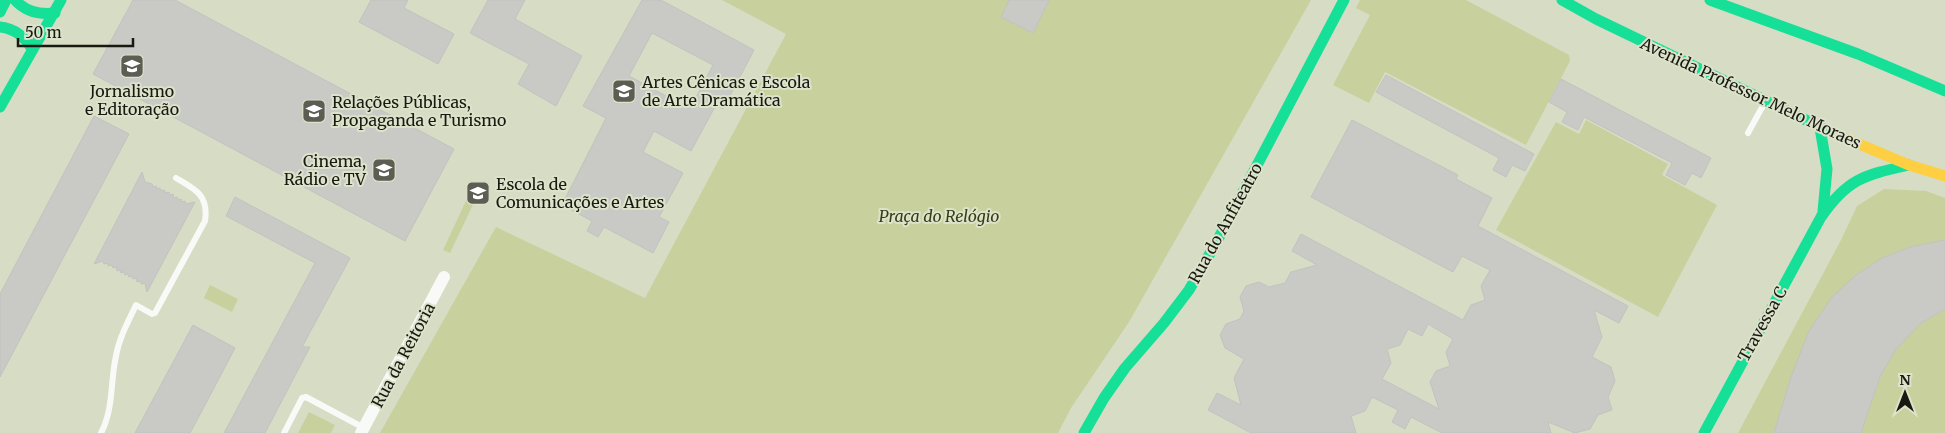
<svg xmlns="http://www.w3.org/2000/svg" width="1945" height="433" viewBox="0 0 1945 433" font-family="Merriweather,serif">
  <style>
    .built { fill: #d7dcc5 }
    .green { fill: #c8d19d }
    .building { fill: #c9c9c5; stroke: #c2c2c0; fill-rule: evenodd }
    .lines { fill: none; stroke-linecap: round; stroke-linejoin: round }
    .lane { stroke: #f9faf8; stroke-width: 6 }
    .street { stroke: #f9faf8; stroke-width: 12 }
    .fast { stroke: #16e098; stroke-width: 11 }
    .slow { stroke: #ffcf43; stroke-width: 11 }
    .labels { text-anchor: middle; stroke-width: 4; stroke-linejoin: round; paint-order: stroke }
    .poi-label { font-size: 16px; fill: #181911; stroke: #dde2cb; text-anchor: start }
    .street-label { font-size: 16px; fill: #181911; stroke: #dde2cb }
    .park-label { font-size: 16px; font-style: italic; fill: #363d13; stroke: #dde2cb }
  </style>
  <rect width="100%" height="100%" fill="#daddd0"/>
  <!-- built -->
  <rect class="built" x="0" y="0" width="1945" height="433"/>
  <!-- green -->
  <g class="green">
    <path d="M722,0H1311L1129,322L1071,408L1058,433H380L496,227L645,298L786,34Z"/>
    <path d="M1360,0H1466L1569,55L1570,61L1526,145L1385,72L1369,103L1333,85L1370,15L1356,8Z"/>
    <path d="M1586,120L1668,164L1662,175L1717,205L1658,317L1496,230L1556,122L1579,134Z"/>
    <path d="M472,188L479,192L450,253L443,250Z"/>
    <path d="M1884,189L1926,191L1945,198V433H1738L1841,240L1857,206Z"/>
    <path d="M210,285L238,299L232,312L204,298Z"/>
    <path d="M309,412L335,425L331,433H298Z"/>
  </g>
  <!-- building -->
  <g class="building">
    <path d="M133,0H175L454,149L405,241L93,74Z"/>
    <path d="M371,0H408L404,8L454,34L438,64L359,22Z"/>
    <path d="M488,0H525L515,19L582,56L556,106L518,84L529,64L470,33Z"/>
    <path d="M642,0H661L754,50L723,109L716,105L691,151L654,131L643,152L683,173L659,217L669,222L653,253L604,227L598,237L587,231L592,221L562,205L606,118L583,106ZM652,33L713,65L690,109L629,76Z"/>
    <path d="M1009,0H1049L1033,33L1001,17Z"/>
    <path d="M1386,75L1534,154L1525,171L1512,165L1506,177L1493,170L1499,158L1376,92Z"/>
    <path d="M1561,79L1711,158L1701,178L1692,173L1685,185L1666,175L1672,163L1584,117L1578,130L1562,122L1567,112L1549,102Z"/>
    <path d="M94,116L129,134L0,377V294Z"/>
    <path d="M1352,120L1458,175L1456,179L1492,198L1478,226L1628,306L1619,323L1594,310L1602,337L1592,357L1611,367L1615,381L1608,397L1612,410L1598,415L1590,429L1575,433L1548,422L1551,433H1442L1411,417L1405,429L1392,422L1398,410L1372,397L1365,411L1351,416L1356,433H1251L1208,410L1217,393L1241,405L1234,378L1244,359L1225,348L1220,335L1226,324L1240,319L1244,311L1240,297L1246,286L1259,282L1269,287L1285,283L1291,272L1317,265L1292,251L1301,234L1463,320L1471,305L1485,300L1481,286L1490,270L1462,256L1453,272L1311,197ZM1428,324L1453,339L1446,352L1450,366L1436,371L1430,382L1439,409L1382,379L1391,363L1387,349L1400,345L1408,329L1422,336Z"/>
    <path d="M142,172L145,182L152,184L153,187L156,186L157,189L160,188L161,191L164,190L166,193L169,192L170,195L173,194L174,198L177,197L178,200L181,199L182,202L185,201L186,204L195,202L147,292L145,283L141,284V281L137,282L136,278L133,279L132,276L129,277L128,274L125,275L124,272L121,273L120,270L117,271L116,267L113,268L112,265L108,266V263L104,264L103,261L94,264Z"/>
    <path d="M235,197L350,258L302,347H310L265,433H224L315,263L226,216Z"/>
    <path d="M1945,240V309L1920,324L1895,350L1880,377L1861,433H1774L1791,377L1809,331L1832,297L1856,275L1882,258L1910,247Z"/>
    <path d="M193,325L235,348L196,422L190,433H135Z"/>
  </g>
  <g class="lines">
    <!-- lane -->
    <g class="lane">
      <path d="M1748,133L1765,102"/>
      <path d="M101,433C114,408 110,382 116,356C119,338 128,322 136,305L152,314L155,313L205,221C209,195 195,189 176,178"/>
      <path d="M284,433L302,398L306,397L364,428"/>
    </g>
    <!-- street -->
    <path class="street" d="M361,433L444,277"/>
    <!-- fast -->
    <g class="fast">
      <path d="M15,0C26,12 39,15 55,13"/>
      <path d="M1562,0L1596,19L1835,134"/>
      <path d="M1710,0L1858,54L1945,91"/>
      <path d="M0,12L6,0"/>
      <path d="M0,27C15,29 24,36 32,49"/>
      <path d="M0,107L61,0"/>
      <path d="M1820,128L1827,169L1823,211"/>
      <path d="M1084,433L1104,398L1125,368L1164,323L1189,290L1216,243L1344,0"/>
      <path d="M1704,433L1821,217C1848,178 1865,175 1909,165"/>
    </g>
    <!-- slow -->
    <path class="slow" d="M1835,134L1909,165L1945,176"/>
  </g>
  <!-- icons -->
  <defs>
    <g id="university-square" transform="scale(1.25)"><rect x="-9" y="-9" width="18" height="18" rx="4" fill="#5c5e54" stroke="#dde2cb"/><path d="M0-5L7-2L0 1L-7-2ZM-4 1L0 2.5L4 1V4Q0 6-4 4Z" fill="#fff"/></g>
  </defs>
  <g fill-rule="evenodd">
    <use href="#university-square" x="132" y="66"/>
    <use href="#university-square" x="624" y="91"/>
    <use href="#university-square" x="314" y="111"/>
    <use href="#university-square" x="384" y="170"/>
    <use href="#university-square" x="478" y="193"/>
  </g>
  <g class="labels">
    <!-- poi labels -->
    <g class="poi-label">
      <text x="642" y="88">Artes Cênicas e Escola<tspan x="642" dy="18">de Arte Dramática</tspan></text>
      <text x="132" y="97" text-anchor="middle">Jornalismo<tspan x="132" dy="18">e Editoração</tspan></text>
      <text x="332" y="108">Relações Públicas,<tspan x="332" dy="18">Propaganda e Turismo</tspan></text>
      <text x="366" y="167" text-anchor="end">Cinema,<tspan x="366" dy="18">Rádio e TV</tspan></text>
      <text x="496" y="190">Escola de<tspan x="496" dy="18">Comunicações e Artes</tspan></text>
    </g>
    <!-- street labels -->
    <g class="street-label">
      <text transform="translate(1751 93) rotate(25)" y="6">Avenida Professor Melo Moraes</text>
      <text transform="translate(1225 223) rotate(-61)" y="6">Rua do Anfiteatro</text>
      <text transform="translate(1762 324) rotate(-61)" y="6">Travessa C</text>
      <text transform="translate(403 355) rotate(-62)" y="6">Rua da Reitoria</text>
    </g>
    <!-- park labels -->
    <g class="park-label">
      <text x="939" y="222">Praça do Relógio</text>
    </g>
  </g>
  <!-- north arrow -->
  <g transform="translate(1905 393)" stroke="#dde2cb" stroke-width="4" paint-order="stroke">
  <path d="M0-4L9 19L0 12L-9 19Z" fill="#181911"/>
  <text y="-8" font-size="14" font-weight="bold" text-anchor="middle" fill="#181911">N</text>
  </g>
  <!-- scale -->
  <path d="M18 38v8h115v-8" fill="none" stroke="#181911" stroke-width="2.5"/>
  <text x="25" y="38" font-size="15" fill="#181911" stroke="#dde2cb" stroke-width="4" paint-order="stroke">50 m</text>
</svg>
